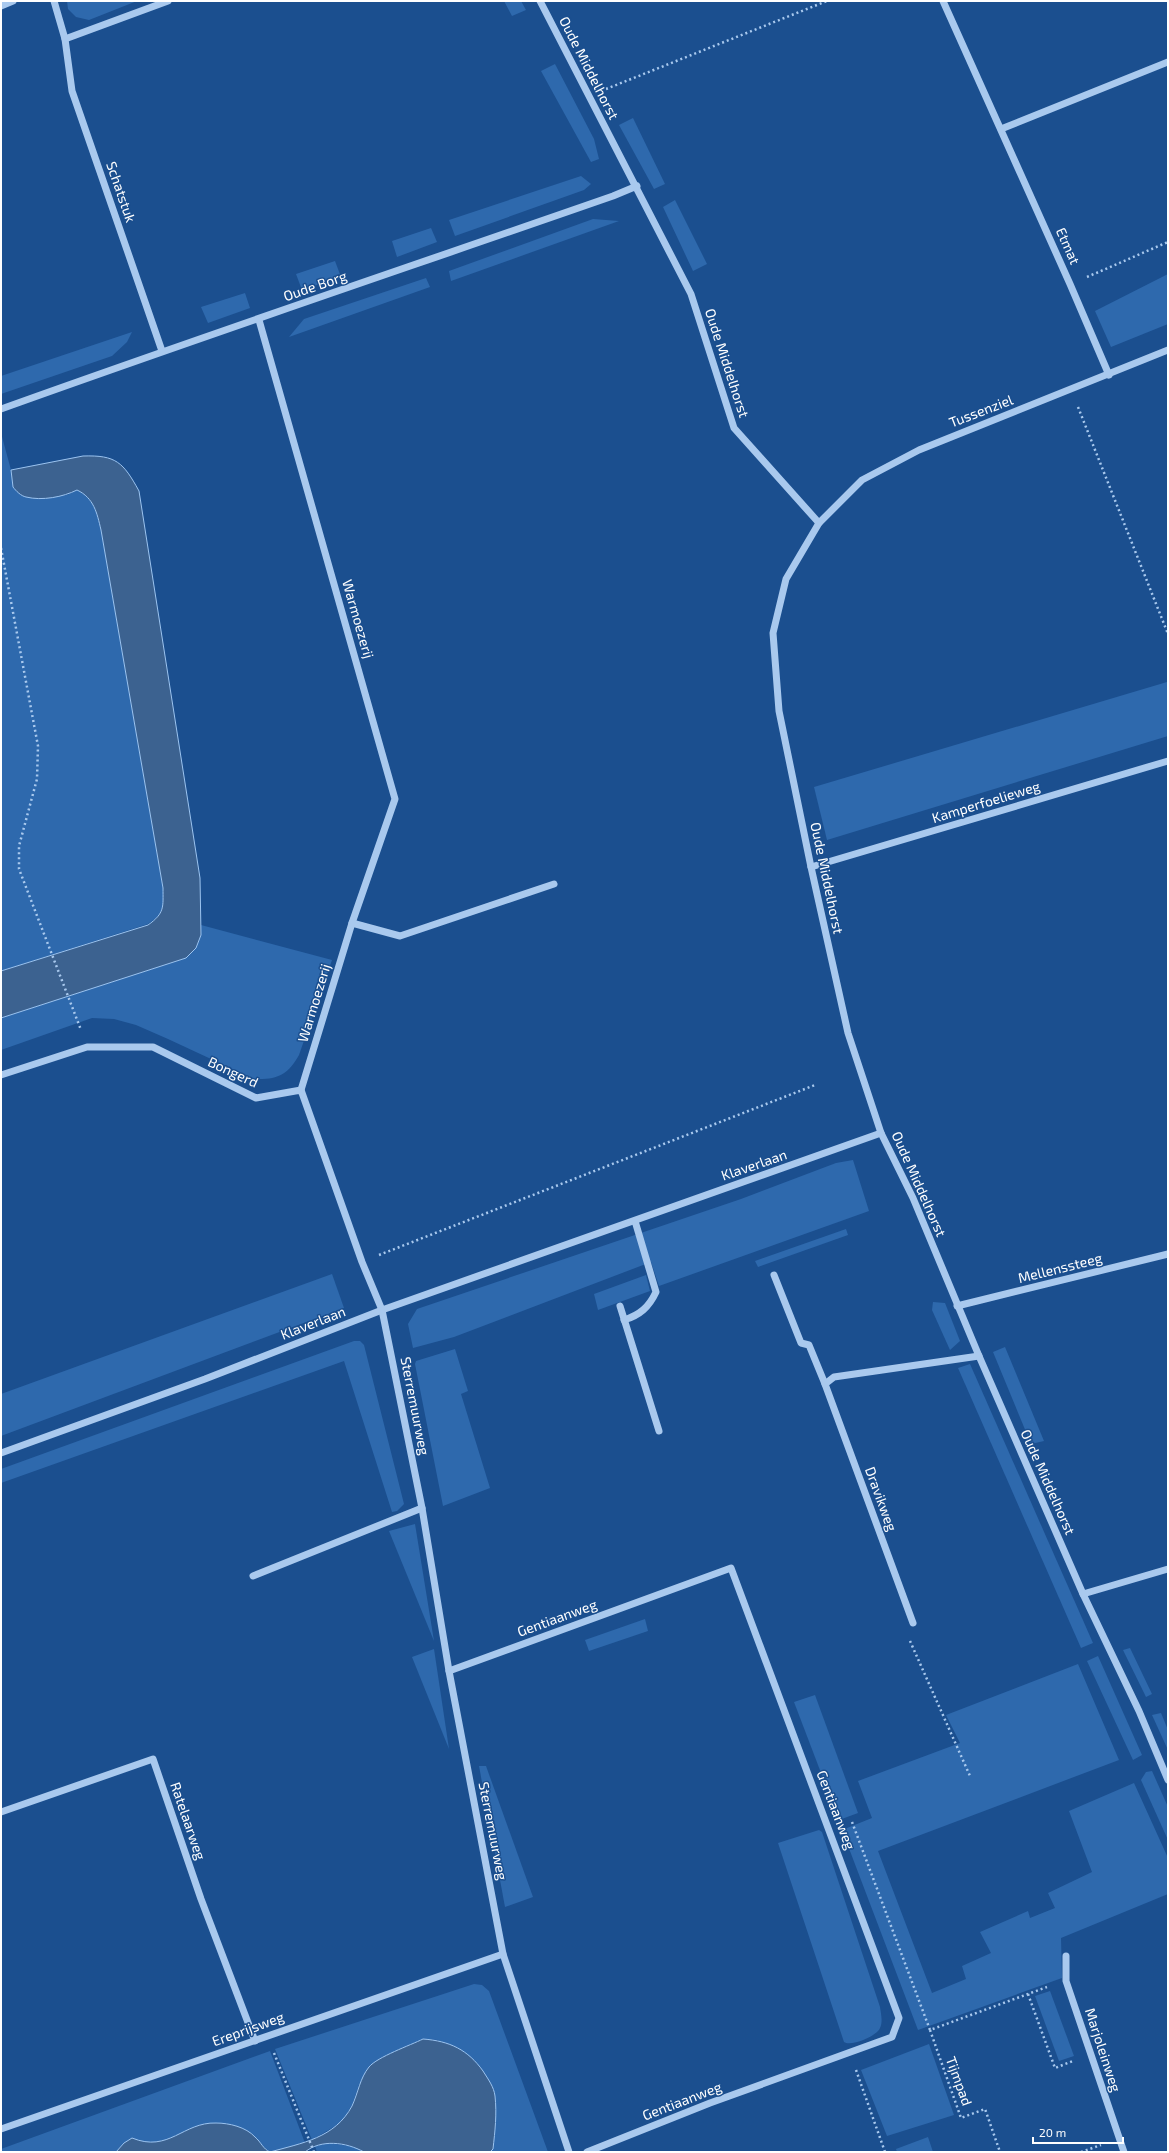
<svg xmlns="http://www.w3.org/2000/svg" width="1169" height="2153" viewBox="0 0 1169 2153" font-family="'Exo 2',sans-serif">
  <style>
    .green { fill: #2e69ad }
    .water { fill: #3c6290; stroke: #9cc4f0 }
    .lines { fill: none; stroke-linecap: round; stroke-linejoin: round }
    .path { stroke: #a9c9ee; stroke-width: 2.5; stroke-dasharray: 2 3; stroke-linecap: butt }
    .minor { stroke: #a9c9ee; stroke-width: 7 }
    .labels { text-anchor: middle; stroke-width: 3; stroke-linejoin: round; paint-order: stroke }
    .street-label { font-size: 14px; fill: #fff; stroke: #1b4f8f }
  </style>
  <rect width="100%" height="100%" fill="#1b4f8f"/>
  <!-- green -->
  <g class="green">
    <path d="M67,1H137L89,20L76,17L68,9Z"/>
    <path d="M504,1H521L526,10L512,16Z"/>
    <path d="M555,64L594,139L599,159L591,162L541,71Z"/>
    <path d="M633,118L665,184L654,189L619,125Z"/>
    <path d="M581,176L591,184L584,190L455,236L449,220Z"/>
    <path d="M675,200L707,264L693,271L663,207Z"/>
    <path d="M593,219L619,221L451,281L449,271Z"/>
    <path d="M431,228L437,242L397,257L392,241Z"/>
    <path d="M335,261L341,277L302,290L296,274Z"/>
    <path d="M1168,274V324L1111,347L1095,311Z"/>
    <path d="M426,278L430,287L289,337L304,319Z"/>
    <path d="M245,293L250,308L208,323L201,307Z"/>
    <path d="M132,332L127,342L112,356L1,394V376Z"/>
    <path d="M1,433L11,470L13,487L25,497L67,495L77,490C94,498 97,513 101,530L163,888C163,907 165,913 148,924L1,971Z"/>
    <path d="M1167,682L1168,736L827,840L814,787Z"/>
    <path d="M201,925L332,960L299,1055C288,1075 277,1080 254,1079L168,1039L136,1025L114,1019L92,1018L1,1050V1018L186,958L201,935Z"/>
    <path d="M853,1160L869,1211L659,1286L651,1262L454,1337L413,1348L408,1324L417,1309L741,1199L836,1163Z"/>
    <path d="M846,1229L848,1235L758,1267L755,1261Z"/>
    <path d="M332,1274L344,1308L1,1436V1394Z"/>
    <path d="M646,1275L650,1291L598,1310L594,1294Z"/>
    <path d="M933,1302L945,1303L960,1341L950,1350L932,1310Z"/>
    <path d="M354,1341H360L364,1345L404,1504L397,1511L392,1512L344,1361L1,1483V1469Z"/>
    <path d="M1005,1347L1044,1441L1031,1444L993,1352Z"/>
    <path d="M455,1349L468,1391L461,1394L490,1488L443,1506L415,1364L416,1361Z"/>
    <path d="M970,1364L1093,1643L1081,1648L958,1368Z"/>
    <path d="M415,1524L434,1641L389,1531Z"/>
    <path d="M645,1619L648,1631L589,1651L585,1640Z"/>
    <path d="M1130,1648L1152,1694L1146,1697L1123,1650Z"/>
    <path d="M434,1649L449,1749L412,1657Z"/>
    <path d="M1098,1656L1142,1755L1133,1760L1087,1661Z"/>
    <path d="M1078,1664L1119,1760L878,1851L932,1993L966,1979L962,1966L991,1953L980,1932L1028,1911L1030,1918L1055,1908L1048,1893L1092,1872L1069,1811L1134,1783L1168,1858V1894L1061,1938L1062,1978L918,2030L842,1830L872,1818L858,1781L960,1743L946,1715Z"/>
    <path d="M815,1695L858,1813L839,1820L794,1702Z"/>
    <path d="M1161,1713L1168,1730V1750L1152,1715Z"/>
    <path d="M479,1766H486L533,1897L505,1907Z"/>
    <path d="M1152,1771L1168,1807V1840L1141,1780L1146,1772Z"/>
    <path d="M819,1830L822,1832L880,2007C881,2014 883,2022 880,2028C877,2036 851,2047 844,2042L778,1843Z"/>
    <path d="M474,1984L482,1985L489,1991L548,2152H490L493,2149L496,2120L438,2040L423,2039L396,2051L370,2066L359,2085L352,2105L342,2122L312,2140L275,2049Z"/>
    <path d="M1050,1991L1074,2056L1059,2061L1035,1996Z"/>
    <path d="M929,2044L954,2115L887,2136L861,2070Z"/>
    <path d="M270,2051L305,2143L270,2152C263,2149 261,2142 255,2137C251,2133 242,2128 236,2126C197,2114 187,2140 154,2144C148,2145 132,2142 124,2143L116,2152H1V2149Z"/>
    <path d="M928,2137L933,2152H897L896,2149Z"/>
    <path d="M328,2143L356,2147L364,2152H317L315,2146Z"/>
  </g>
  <!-- water -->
  <g class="water">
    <path d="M83,456C116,455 123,462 139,491L200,878L201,935L196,948L186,958L1,1018V971L148,925C165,913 163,907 163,888L101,530C97,513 94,498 77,490C63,497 42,501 26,497C21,496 16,491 13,487L11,470Z"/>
    <path d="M423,2039C450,2041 468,2050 483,2071C488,2079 494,2087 495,2096C497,2114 495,2131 493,2149L490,2152H364C346,2142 321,2139 305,2152H116L124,2143L132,2138C169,2153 183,2122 216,2123C229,2123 246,2127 255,2137C261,2142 263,2149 270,2152C302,2143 335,2138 352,2106C358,2093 360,2078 369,2067C377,2057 411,2045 423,2039Z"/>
  </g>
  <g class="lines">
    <!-- path -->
    <g class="path">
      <path d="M606,89L827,1"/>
      <path d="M1087,277L1168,242"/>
      <path d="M1078,407L1168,634"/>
      <path d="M1,548L38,746L37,779L19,846V869L81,1030"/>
      <path d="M379,1255L815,1085"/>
      <path d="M910,1641L970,1776"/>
      <path d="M852,1822L930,2030L1047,1987"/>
      <path d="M1028,1994L1055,2068L1073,2061"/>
      <path d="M930,2030L961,2118L985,2109L1000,2152"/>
      <path d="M274,2053L314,2152"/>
      <path d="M856,2070L885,2152"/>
      <path d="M1081,2152L1101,2145"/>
    </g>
    <!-- minor -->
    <g class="minor">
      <path d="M54,1L65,39L72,91L162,351"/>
      <path d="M540,1L691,294L734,428L819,523"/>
      <path d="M943,1L1070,284L1109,375"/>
      <path d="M1,6L13,1"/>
      <path d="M65,39L168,1"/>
      <path d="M1001,129L1168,62"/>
      <path d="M259,320L395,799L352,923L301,1090"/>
      <path d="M1168,350L919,450L862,480L819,523L786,579L773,633L779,711L811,867L848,1033L881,1133L913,1198L979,1356L1083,1594L1139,1711L1168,1780"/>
      <path d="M1,409C204,336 409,267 613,196L637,186"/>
      <path d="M811,867L1168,761"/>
      <path d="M352,923L400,936L554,884"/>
      <path d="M1,1075L87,1047H153L256,1098L301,1090L362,1262L382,1310L422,1508L449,1671L503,1954L569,2152"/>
      <path d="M774,1275L801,1343L809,1345L825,1384"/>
      <path d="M620,1306L659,1431"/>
      <path d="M957,1306L1168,1254"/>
      <path d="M624,1320C640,1315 649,1307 656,1292L635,1221"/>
      <path d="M1,1453L205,1379L382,1310L881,1133"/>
      <path d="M253,1576L422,1508"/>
      <path d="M1083,1594L1168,1569"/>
      <path d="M913,1623L825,1384L834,1377L979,1356"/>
      <path d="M449,1671L731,1568L899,2018L892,2037L710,2103L587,2152"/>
      <path d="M1,1812L153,1759L201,1899L255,2041"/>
      <path d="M1066,1956V1981L1124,2152"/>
      <path d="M1,2129L503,1954"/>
    </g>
  </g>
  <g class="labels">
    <!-- street labels -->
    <g class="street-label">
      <text transform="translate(589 68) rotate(63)" y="5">Oude Middelhorst</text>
      <text transform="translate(121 192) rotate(71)" y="5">Schatstuk</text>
      <text transform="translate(1068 246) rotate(66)" y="5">Etmat</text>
      <text transform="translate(315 286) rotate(-19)" y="5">Oude Borg</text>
      <text transform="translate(727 363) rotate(72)" y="5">Oude Middelhorst</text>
      <text transform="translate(981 411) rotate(-21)" y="5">Tussenziel</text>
      <text transform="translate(358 619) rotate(74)" y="5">Warmoezerij</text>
      <text transform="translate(986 802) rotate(-17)" y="5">Kamperfoelieweg</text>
      <text transform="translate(827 878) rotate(78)" y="5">Oude Middelhorst</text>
      <text transform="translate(314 1003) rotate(-73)" y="5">Warmoezerij</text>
      <text transform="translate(233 1072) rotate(25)" y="5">Bongerd</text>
      <text transform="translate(754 1165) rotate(-19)" y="5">Klaverlaan</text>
      <text transform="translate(919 1184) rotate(66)" y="5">Oude Middelhorst</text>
      <text transform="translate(1060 1268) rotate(-14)" y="5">Mellenssteeg</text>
      <text transform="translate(313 1323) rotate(-21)" y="5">Klaverlaan</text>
      <text transform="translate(415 1406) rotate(79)" y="5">Sterremuurweg</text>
      <text transform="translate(1048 1482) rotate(66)" y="5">Oude Middelhorst</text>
      <text transform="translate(881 1499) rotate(70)" y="5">Dravikweg</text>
      <text transform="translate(557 1618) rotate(-20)" y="5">Gentiaanweg</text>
      <text transform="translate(836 1810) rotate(69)" y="5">Gentiaanweg</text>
      <text transform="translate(188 1821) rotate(71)" y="5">Ratelaarweg</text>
      <text transform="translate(493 1831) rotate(79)" y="5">Sterremuurweg</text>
      <text transform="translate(248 2029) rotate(-20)" y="5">Ereprijsweg</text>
      <text transform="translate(1103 2050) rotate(72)" y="5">Marjoleinweg</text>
      <text transform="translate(959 2081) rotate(70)" y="5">Tijmpad</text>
      <text transform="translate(682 2101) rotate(-21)" y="5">Gentiaanweg</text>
    </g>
  </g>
  <!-- border -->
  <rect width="1169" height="2153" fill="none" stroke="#ffffff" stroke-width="4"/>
  <!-- scale -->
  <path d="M1033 2137v6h90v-6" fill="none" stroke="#ffffff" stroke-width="2"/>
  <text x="1039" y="2137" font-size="12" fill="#ffffff" stroke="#1b4f8f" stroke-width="3" paint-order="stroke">20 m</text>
</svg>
